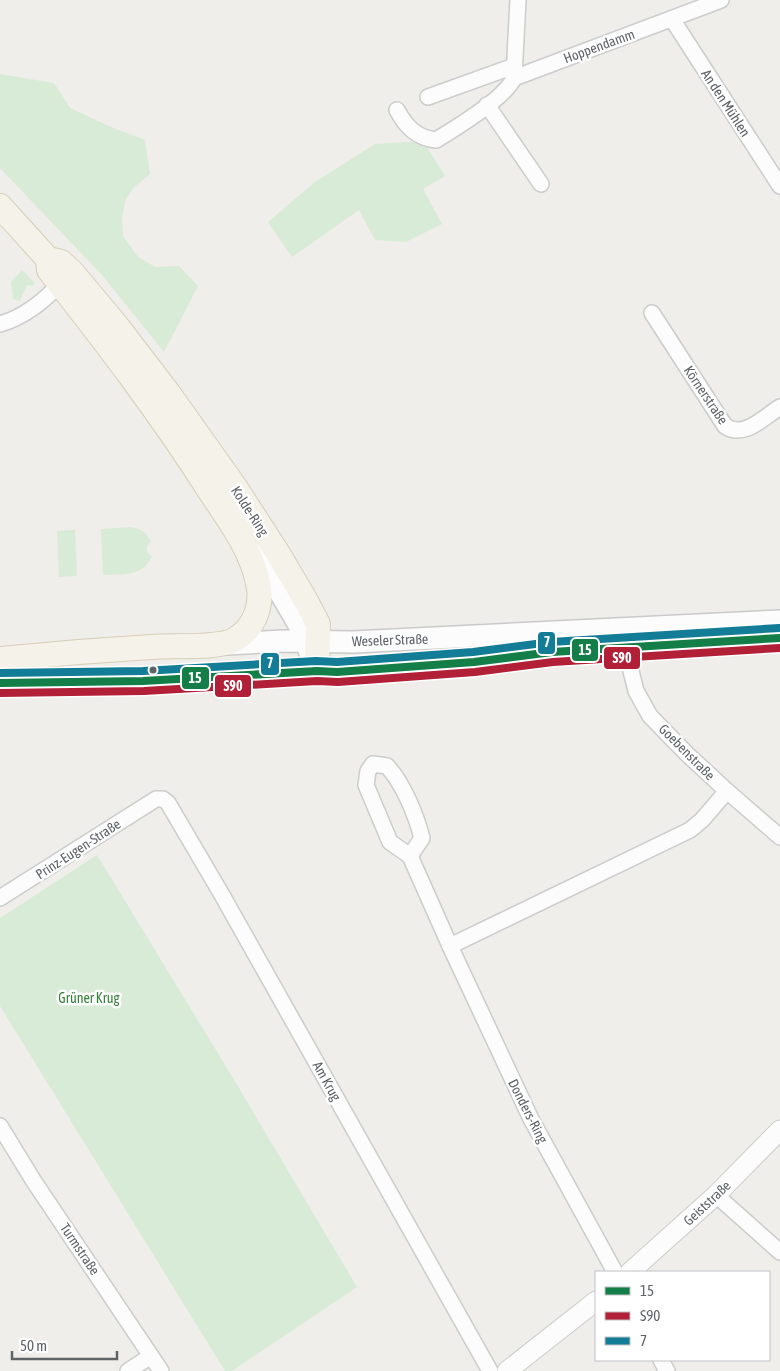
<svg xmlns="http://www.w3.org/2000/svg" width="780" height="1371" viewBox="0 0 780 1371" font-family="'Asap Condensed',sans-serif">
  <style>
    .green { fill: #d8ebd6 }
    .lines { fill: none; stroke-linecap: round; stroke-linejoin: round }
    .minor-casing { stroke: #cbcccc; stroke-width: 18 }
    .tertiary-casing { stroke: #cbcccc; stroke-width: 21 }
    .secondary-casing { stroke: #cacacb; stroke-width: 24 }
    .primary-casing { stroke: #d7ceb8; stroke-width: 26 }
    .minor { stroke: #fdfcfc; stroke-width: 15 }
    .tertiary { stroke: #fdfcfc; stroke-width: 19 }
    .secondary { stroke: #fdfcfc; stroke-width: 21 }
    .primary { stroke: #f4f2e9; stroke-width: 24 }
    .bus-1-casing { stroke: #fff; stroke-width: 11 }
    .bus-2-casing { stroke: #fff; stroke-width: 11 }
    .bus-3-casing { stroke: #fff; stroke-width: 11 }
    .bus-1 { stroke: #137e48; stroke-width: 8 }
    .bus-2 { stroke: #b22037; stroke-width: 8 }
    .bus-3 { stroke: #137c97; stroke-width: 8 }
    .bus-dot { fill: #5f6368; stroke: #fff; stroke-width: 2 }
    .labels { text-anchor: middle; stroke-width: 5; stroke-linejoin: round; paint-order: stroke }
    .street-label { font-size: 14px; fill: #5f6368; stroke: #fff }
    .park-label { font-size: 14px; fill: #348238; stroke: #fff }
    .line-badge { stroke: #fff; stroke-width: 2 }
    .badge-label { font-size: 14px; text-anchor: middle; font-weight: bold; fill: #fff }
  </style>
  <rect width="100%" height="100%" fill="#efeeea"/>
  <!-- green -->
  <g class="green">
    <path d="M0,74L54,83L70,108L111,127L145,140L150,174L133,188L126,199L122,217L123,236L138,257L155,267L179,266L198,286L164,352L102,275L0,168Z"/>
    <path d="M423,141L445,176L423,189L442,224L406,242L375,240L359,210L292,257L268,222L315,182L375,144Z"/>
    <path d="M22,270L35,283L33,286L27,285L20,301L13,299L11,282Z"/>
    <path d="M131,527C141,529 147,533 151,542C145,546 145,553 152,556C143,577 123,574 103,575L101,529Z"/>
    <path d="M75,530L77,576L59,577L57,531Z"/>
    <path d="M97,855L227,1068L357,1287L232,1371H225L0,1006V918Z"/>
  </g>
  <g class="lines">
    <!-- minor casing -->
    <g class="minor-casing">
      <g id="minor">
        <path d="M672,19L780,186"/>
        <path d="M514,76L518,0"/>
        <path d="M428,97L514,66"/>
        <path d="M487,105L541,184"/>
        <path d="M397,110C406,127 417,138 436,140C456,128 505,98 514,78L721,0"/>
        <path d="M652,313L725,426C744,439 764,417 780,407"/>
        <path d="M0,324C22,318 45,301 59,284"/>
        <path d="M625,647L636,691L650,716L687,754L727,791L780,837"/>
        <path d="M373,764L387,766C403,783 416,815 422,838L410,856L390,842L366,785L368,771Z"/>
        <path d="M410,856L450,946L531,1119L615,1272"/>
        <path d="M0,898L156,799H163L168,803L222,895L490,1371"/>
        <path d="M450,946L690,830L702,820L727,791"/>
        <path d="M0,1126L33,1180L161,1371"/>
        <path d="M716,1195L780,1252"/>
        <path d="M661,1360L667,1371"/>
        <path d="M128,1371L151,1356"/>
      </g>
    </g>
    <!-- tertiary casing -->
    <g class="tertiary-casing">
      <g id="tertiary">
        <path d="M630,1272L716,1195L780,1130"/>
        <path d="M507,1371L596,1301"/>
      </g>
    </g>
    <!-- secondary casing -->
    <g class="secondary-casing">
      <g id="secondary">
        <path d="M250,551L271,577L299,625L317,671L345,672L474,662L552,652L780,638"/>
        <path d="M227,644L283,641L353,642L780,621"/>
      </g>
    </g>
    <!-- primary casing -->
    <g class="primary-casing">
      <g id="primary">
        <path d="M0,206L48,259L61,262L72,272L117,326L169,394L235,487L279,555L306,601L318,624L317,671L143,681L0,683"/>
        <path d="M0,659C50,654 100,650 151,647C171,645 221,649 236,639C255,627 263,604 258,583C251,548 228,519 209,490C160,413 105,341 49,270L48,259"/>
      </g>
    </g>
    <!-- minor -->
    <use href="#minor" class="minor"/>
    <!-- tertiary -->
    <use href="#tertiary" class="tertiary"/>
    <!-- secondary -->
    <use href="#secondary" class="secondary"/>
    <!-- primary -->
    <use href="#primary" class="primary"/>
    <!-- bus-1 casing -->
    <g class="bus-1-casing">
      <path id="bus-1" d="M0,683L143,681L317,671L337,672L474,662L552,652L780,638"/>
    </g>
    <!-- bus-2 casing -->
    <g class="bus-2-casing">
      <path id="bus-2" d="M0,693L144,691L317,681L338,682L475,672L553,662L780,648"/>
    </g>
    <!-- bus-3 casing -->
    <g class="bus-3-casing">
      <path id="bus-3" d="M0,673L143,671L316,661L337,662L473,652L551,642L779,628"/>
    </g>
    <!-- bus-1 -->
    <use href="#bus-1" class="bus-1"/>
    <!-- bus-2 -->
    <use href="#bus-2" class="bus-2"/>
    <!-- bus-3 -->
    <use href="#bus-3" class="bus-3"/>
  </g>
  <!-- markers -->
  <circle class="bus-dot" cx="153" cy="670" r="4.5"/>
  <g class="labels">
    <!-- street labels -->
    <g class="street-label">
      <text transform="translate(599 46) rotate(-20)" y="5">Hoppendamm</text>
      <text transform="translate(726 103) rotate(57)" y="5">An den Mühlen</text>
      <text transform="translate(706 395) rotate(56)" y="5">Körnerstraße</text>
      <text transform="translate(250 511) rotate(57)" y="5">Kolde-Ring</text>
      <text transform="translate(390 640) rotate(-2)" y="5">Weseler Straße</text>
      <text transform="translate(687 752) rotate(45)" y="5">Goebenstraße</text>
      <text transform="translate(78 849) rotate(-33)" y="5">Prinz-Eugen-Straße</text>
      <text transform="translate(327 1081) rotate(61)" y="5">Am Krug</text>
      <text transform="translate(528 1111) rotate(63)" y="5">Donders-Ring</text>
      <text transform="translate(707 1203) rotate(-43)" y="5">Geiststraße</text>
      <text transform="translate(80 1249) rotate(56)" y="5">Turmstraße</text>
    </g>
    <!-- park labels -->
    <g class="park-label">
      <text x="89" y="1003">Grüner Krug</text>
    </g>
  </g>
  <g class="line-badge">
    <rect x="537" y="631" width="19" height="24" rx="5" fill="#137c97"/>
    <rect x="571" y="638" width="28" height="24" rx="5" fill="#137e48"/>
    <rect x="603" y="646" width="38" height="24" rx="5" fill="#b22037"/>
    <rect x="260" y="652" width="20" height="24" rx="5" fill="#137c97"/>
    <rect x="181" y="666" width="29" height="24" rx="5" fill="#137e48"/>
    <rect x="214" y="674" width="38" height="24" rx="5" fill="#b22037"/>
  </g>
  <g class="badge-label">
    <text x="547" y="647">7</text>
    <text x="585" y="655">15</text>
    <text x="622" y="663">S90</text>
    <text x="270" y="668">7</text>
    <text x="195" y="683">15</text>
    <text x="233" y="691">S90</text>
  </g>
  <!-- legend -->
  <rect x="595" y="1271" width="175" height="90" fill="#ffffff" stroke="#bfc1c3"/>
  <rect x="605" y="1287" width="25" height="8" fill="#137e48" stroke="#bfc1c3"/>
  <text x="640" y="1296" font-size="15" fill="#5f6368">15</text>
  <rect x="605" y="1312" width="25" height="8" fill="#b22037" stroke="#bfc1c3"/>
  <text x="640" y="1321" font-size="15" fill="#5f6368">S90</text>
  <rect x="605" y="1337" width="25" height="8" fill="#137c97" stroke="#bfc1c3"/>
  <text x="640" y="1346" font-size="15" fill="#5f6368">7</text>
  <!-- scale -->
  <path d="M12 1351v8h105v-8" fill="none" stroke="#5f6368" stroke-width="2.5"/>
  <text x="20" y="1351" font-size="15" fill="#5f6368" stroke="#ffffff" stroke-width="4" paint-order="stroke">50 m</text>
</svg>
